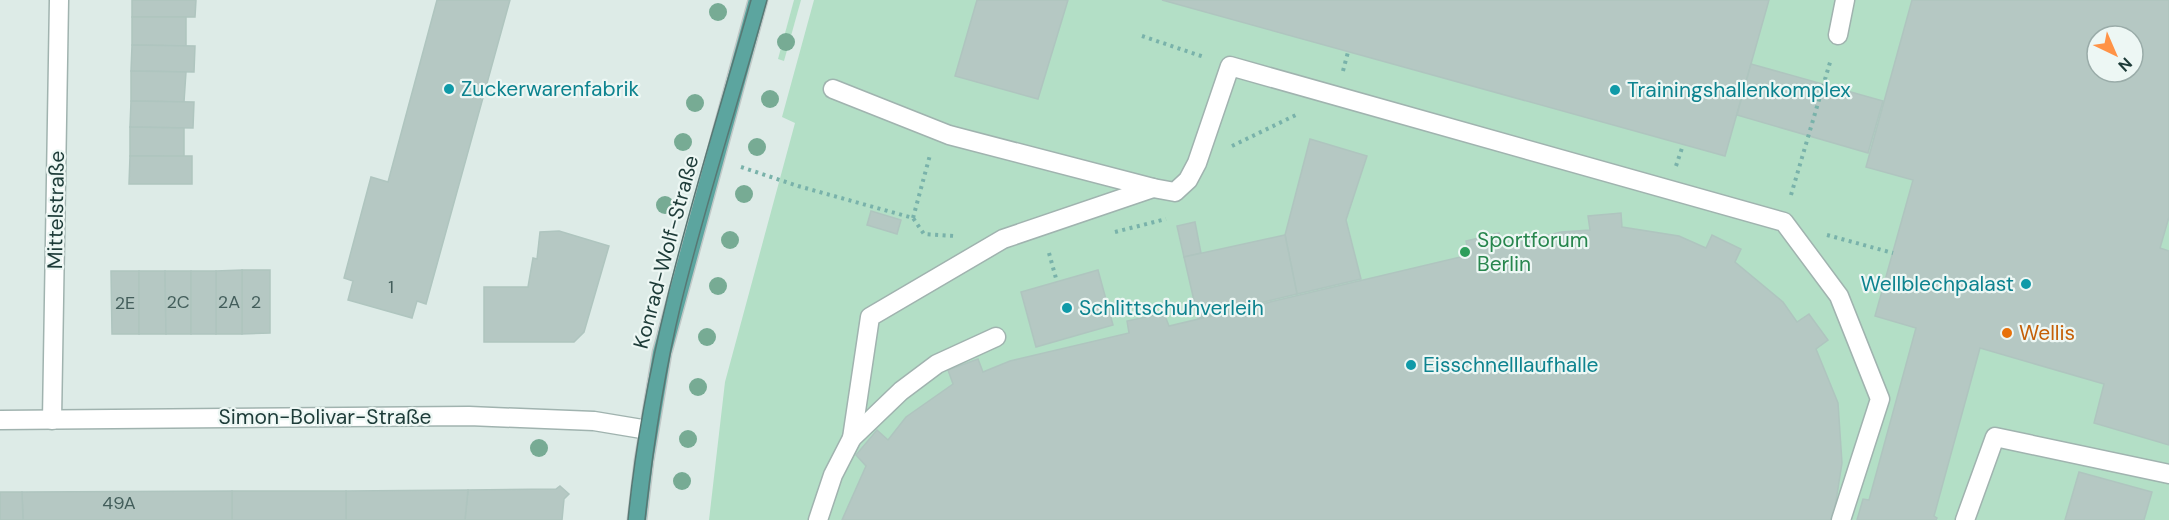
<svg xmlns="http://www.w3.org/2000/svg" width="2169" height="520" viewBox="0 0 2169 520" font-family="'DM Sans',sans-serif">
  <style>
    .green { fill: #b3dfc6; fill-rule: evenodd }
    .building { fill: #b5c8c3; stroke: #afc5bf; stroke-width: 1.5; fill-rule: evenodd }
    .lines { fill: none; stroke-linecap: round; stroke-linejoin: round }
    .minor-casing { stroke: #a0b3af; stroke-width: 21 }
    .major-casing { stroke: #c0c8c7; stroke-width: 21 }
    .path { stroke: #79b2aa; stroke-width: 4; stroke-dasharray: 3 4.5; stroke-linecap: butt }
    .minor { stroke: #fff; stroke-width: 18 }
    .major { stroke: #5ca59f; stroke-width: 18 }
    .tram { stroke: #577874; stroke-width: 1.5 }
    .tree { fill: #77ab94 }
    .culture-dot { fill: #0f9aa8; stroke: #edf7f4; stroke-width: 2 }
    .leisure-dot { fill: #2e9e5b; stroke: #edf7f4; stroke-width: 2 }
    .food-dot { fill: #e8710a; stroke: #edf7f4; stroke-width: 2 }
    .labels { text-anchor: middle; stroke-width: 4.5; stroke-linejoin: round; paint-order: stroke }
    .number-label { font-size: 18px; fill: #435e5b }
    .culture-label { font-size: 21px; fill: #0d838f; stroke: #edf7f4; text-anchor: start }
    .street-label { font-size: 21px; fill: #1d3b38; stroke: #edf7f4 }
    .leisure-label { font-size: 21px; fill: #27864d; stroke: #edf7f4; text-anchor: start }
    .food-label { font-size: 21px; fill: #c56008; stroke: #edf7f4; text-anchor: start }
  </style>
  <rect width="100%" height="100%" fill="#ddebe7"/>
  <!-- green -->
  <g class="green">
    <path d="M794,0H801L784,61L778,59Z"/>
    <path d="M814,0H2169V520H709L725,382L795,123L782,117ZM2097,36H2133V72H2097Z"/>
  </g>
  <!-- building -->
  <g class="building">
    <path d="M132,0H196L195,17H132Z"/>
    <path d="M437,0H510L426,304L417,301L412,318L348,300L353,281L344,278L371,177L388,182Z"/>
    <path d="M977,0H1068L1038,99L955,76Z"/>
    <path d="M1162,0H1769L1725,156Z"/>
    <path d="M1912,0H2169V217L2160,248L2169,251V445L2094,423L2104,384L1980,348L1934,516L1937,518L1936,520H1857L1863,499L1869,500L1916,328L1875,316L1913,180L1866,167ZM2097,36H2133V72H2097Z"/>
    <path d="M132,17H186V46L132,45Z"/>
    <path d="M132,45L195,46L194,72L131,71Z"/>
    <path d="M1751,64L1883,101L1868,153L1737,115Z"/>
    <path d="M131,71L186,72L184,102L131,101Z"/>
    <path d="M131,101L194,102L193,128L130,127Z"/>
    <path d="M130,127L184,128V157L130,156Z"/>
    <path d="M1310,139L1367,156L1346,220L1361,279L1297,294L1285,235Z"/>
    <path d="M130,156H192V184H129Z"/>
    <path d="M871,211L901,220L897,234L867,225Z"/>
    <path d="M1621,213L1622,227L1679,236L1706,248L1712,235L1741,249L1735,262L1783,302L1797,322L1809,314L1828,340L1816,349L1838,403L1842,463L1833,520H842L866,466L856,455L877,430L888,440L906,417L953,384L948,370L978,359L983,372L1010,361L1129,333L1127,321L1164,313L1169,326L1469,255L1466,241L1499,233L1502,247L1561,232L1590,230L1588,216Z"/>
    <path d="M1195,222L1201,253L1184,257L1177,226Z"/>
    <path d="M559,231L609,246L584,332L574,342H484V287H528L533,258L537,259L540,232Z"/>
    <path d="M1285,235L1297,294L1198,318L1184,257Z"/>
    <path d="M242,270H270V333L242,334Z"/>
    <path d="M242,270V334H216V271Z"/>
    <path d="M1098,270L1113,325L1036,347L1021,292Z"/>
    <path d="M111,271H139V334H112Z"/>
    <path d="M139,271H165L166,334H139Z"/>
    <path d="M165,271H191V334H166Z"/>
    <rect x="191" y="271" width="25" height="63"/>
    <path d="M2079,472L2152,492L2144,520H2065Z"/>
    <path d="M560,486L569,494L564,499L562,520H465L468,490L556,489Z"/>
    <path d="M468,490L465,520H346V491Z"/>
    <rect x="232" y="491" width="114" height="29"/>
    <path d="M232,491V520H23L22,492Z"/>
    <path d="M0,492H22L23,520H0Z"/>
  </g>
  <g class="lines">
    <!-- minor casing -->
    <g class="minor-casing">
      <g id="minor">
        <path d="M1838,35L1845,0"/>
        <path d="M833,89L949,135L1153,188L1175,192L1188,180L1197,163L1230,66L1784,222L1839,296L1880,399L1841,520"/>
        <path d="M0,420L469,416L594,421L648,430"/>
        <path d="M52,420L59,0"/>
        <path d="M852,438L870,317L1003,239L1153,188"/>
        <path d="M818,520L833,475L852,438L901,391L937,364L996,337"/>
        <path d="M1965,520L1995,437L2169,474"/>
      </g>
    </g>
    <!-- major casing -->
    <g class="major-casing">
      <path id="major" d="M637,520L644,461L662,353L758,0"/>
    </g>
    <!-- path -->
    <g class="path">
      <path d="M1142,36L1204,57"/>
      <path d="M1343,71L1348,52"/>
      <path d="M1232,146L1298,114"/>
      <path d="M1676,166L1683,145"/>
      <path d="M741,167L798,186L913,218L924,234L955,236"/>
      <path d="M1791,195L1831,59"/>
      <path d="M913,218L930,155"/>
      <path d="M1115,232L1166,219"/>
      <path d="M1827,235L1893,253"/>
      <path d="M1049,253L1057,282"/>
    </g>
    <!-- minor -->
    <use href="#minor" class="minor"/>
    <!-- major -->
    <use href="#major" class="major"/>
    <!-- tram -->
    <g class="tram">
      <path d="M628,520C645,342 702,171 751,0"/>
      <path d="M645,520C653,447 664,375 681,304C706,201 739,101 767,0"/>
    </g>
  </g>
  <!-- trees -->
  <g class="tree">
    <circle cx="718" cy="12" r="9"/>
    <circle cx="786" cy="42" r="9"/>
    <circle cx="770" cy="99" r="9"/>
    <circle cx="695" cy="103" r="9"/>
    <circle cx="683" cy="142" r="9"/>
    <circle cx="757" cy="147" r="9"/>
    <circle cx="744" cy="194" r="9"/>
    <circle cx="665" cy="205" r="9"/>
    <circle cx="730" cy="240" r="9"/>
    <circle cx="718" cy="286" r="9"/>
    <circle cx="707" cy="337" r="9"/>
    <circle cx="698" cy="387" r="9"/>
    <circle cx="688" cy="439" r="9"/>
    <circle cx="539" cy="448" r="9"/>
    <circle cx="682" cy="481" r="9"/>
  </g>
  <!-- markers -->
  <g class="culture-dot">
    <circle cx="449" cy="89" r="6"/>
    <circle cx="1615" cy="90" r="6"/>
    <circle cx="2026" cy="284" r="6"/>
    <circle cx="1067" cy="308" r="6"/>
    <circle cx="1411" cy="365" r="6"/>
  </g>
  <circle class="leisure-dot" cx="1465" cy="252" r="6"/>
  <circle class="food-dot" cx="2007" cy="333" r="6"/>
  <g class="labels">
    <!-- number labels -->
    <g class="number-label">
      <text x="391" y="293">1</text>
      <text x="178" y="308">2C</text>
      <text x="229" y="308">2A</text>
      <text x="256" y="308">2</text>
      <text x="125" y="309">2E</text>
      <text x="119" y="509">49A</text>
    </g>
    <!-- culture labels -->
    <g class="culture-label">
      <text x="461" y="96">Zuckerwarenfabrik</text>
      <text x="1627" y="97">Trainingshallenkomplex</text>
      <text x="2014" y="291" text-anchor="end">Wellblechpalast</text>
      <text x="1079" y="315">Schlittschuhverleih</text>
      <text x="1423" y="372">Eisschnelllaufhalle</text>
    </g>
    <!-- street labels -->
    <g class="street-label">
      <text transform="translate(56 210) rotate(-89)" y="7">Mittelstraße</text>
      <text transform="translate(666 252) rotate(-75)" y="7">Konrad-Wolf-Straße</text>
      <text x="325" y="424">Simon-Bolivar-Straße</text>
    </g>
    <!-- leisure labels -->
    <g class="leisure-label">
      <text x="1477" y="247">Sportforum<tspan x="1477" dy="24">Berlin</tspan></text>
    </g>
    <!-- food labels -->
    <g class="food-label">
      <text x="2019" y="340">Wellis</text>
    </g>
  </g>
  <!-- north arrow -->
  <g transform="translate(2115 54) rotate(136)"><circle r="28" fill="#edf7f4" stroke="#9aaca9" stroke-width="1.5"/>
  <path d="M0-4.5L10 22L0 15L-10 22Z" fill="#ff9346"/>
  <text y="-9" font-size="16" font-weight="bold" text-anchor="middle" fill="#1d3b38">N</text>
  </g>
</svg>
